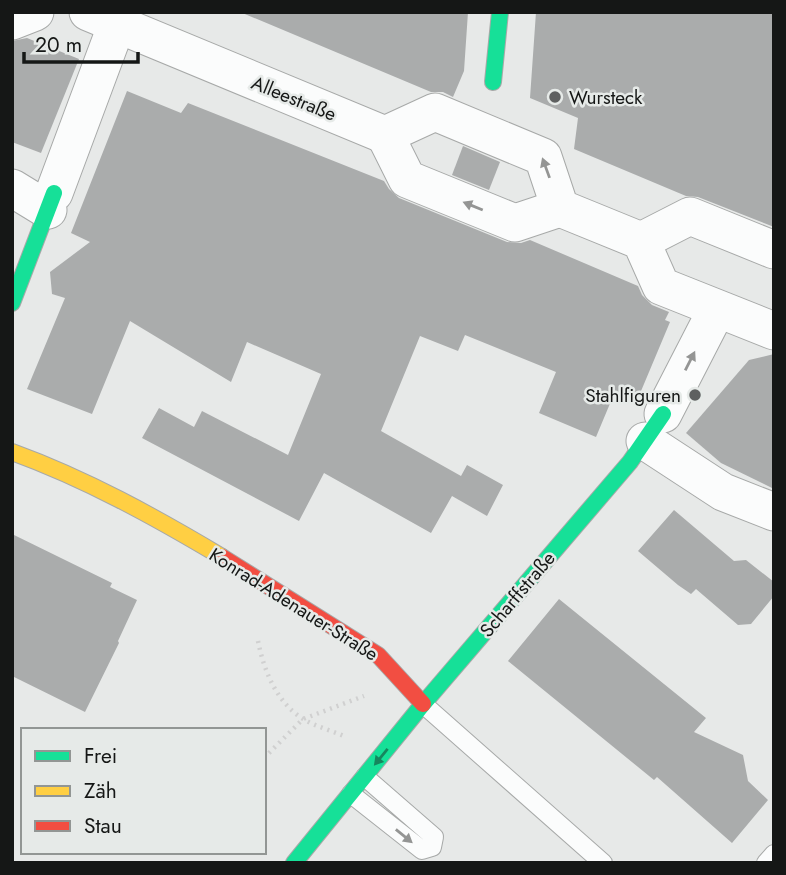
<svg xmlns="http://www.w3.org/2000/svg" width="786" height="875" viewBox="0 0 786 875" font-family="Jost,sans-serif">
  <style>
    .building { fill: #aaacac }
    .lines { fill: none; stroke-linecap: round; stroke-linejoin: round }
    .lane-casing { stroke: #a7a9a8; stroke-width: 20 }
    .street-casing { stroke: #a7a9a8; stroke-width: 39 }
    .fast-casing { stroke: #a7a9a8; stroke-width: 18 }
    .slow-casing { stroke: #a7a9a8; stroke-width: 18 }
    .jam-casing { stroke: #a7a9a8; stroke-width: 18 }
    .path { stroke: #d0d0d0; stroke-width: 4.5; stroke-dasharray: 2 5; stroke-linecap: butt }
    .lane { stroke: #fbfcfc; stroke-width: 18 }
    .street { stroke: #fbfcfc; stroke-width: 37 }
    .fast { stroke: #16e098; stroke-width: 16 }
    .slow { stroke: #ffcf43; stroke-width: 16 }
    .jam { stroke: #f24e42; stroke-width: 16 }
    .oneway { fill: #949594 }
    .oneway2 { fill: #16865e }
    .poi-dot { fill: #5e6060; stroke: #e6eae8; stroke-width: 2.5 }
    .labels { text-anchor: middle; stroke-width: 5; stroke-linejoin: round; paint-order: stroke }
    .poi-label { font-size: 19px; fill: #151716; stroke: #e6eae8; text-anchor: start }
    .street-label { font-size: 19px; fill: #151716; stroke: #e6eae8 }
  </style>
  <rect width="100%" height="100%" fill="#e7e9e8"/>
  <!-- building -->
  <g class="building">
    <path d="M240,12H468L464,71L453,97L443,92H431Z"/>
    <path d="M536,12H774V227L698,197L686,196L574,149L578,118L530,98Z"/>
    <path d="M27,38L79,59L41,153L12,142V41Z"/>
    <path d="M127,91L181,113L188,103L384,181L389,189L399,198L507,242L521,243L530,240L638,286L642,295L652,305L669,312L665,320L670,322L636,403L614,394L596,437L539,413L556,372L465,335L458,351L420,336L381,431L461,476L467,465L503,485L487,516L452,496L431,533L324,473L299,521L142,438L159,408L194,427L202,411L288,455L321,374L247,342L231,382L130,321L92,414L27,389L65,298L52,294L50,272L90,242L71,233Z"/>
    <path d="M463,146L500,162L489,190L452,175Z"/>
    <path d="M774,354V489L721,463L686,433L749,360Z"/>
    <path d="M674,510L734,561L746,560L774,582V596L751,624L738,625L696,589L691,594L678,585L638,551Z"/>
    <path d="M12,534L112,583L110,587L137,600L118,641L119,643L85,712L12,676Z"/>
    <path d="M559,599L706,718L694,732L743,755L748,781L768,800L732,843L657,777L654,780L508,661Z"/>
  </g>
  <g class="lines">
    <!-- lane casing -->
    <g class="lane-casing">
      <g id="lane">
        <path d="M423,704L603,863"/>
        <path d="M351,794L422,850L432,847L434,837L365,777"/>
        <path d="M766,863L774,854"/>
      </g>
    </g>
    <!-- street casing -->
    <g class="street-casing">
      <g id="street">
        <path d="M88,12L385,135L435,112L543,157L560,208L641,241L661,286L774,331"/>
        <path d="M12,21L35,12"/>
        <path d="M385,135L407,179L515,223L560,208"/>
        <path d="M12,188L48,210"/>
        <path d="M54,193L117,24"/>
        <path d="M641,241L690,216L774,250"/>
        <path d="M663,414L717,309"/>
        <path d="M645,441L723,492L774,512"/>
      </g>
    </g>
    <!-- fast casing -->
    <g class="fast-casing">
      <g id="fast">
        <path d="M493,82L500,12"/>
        <path d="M12,303L54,193"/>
        <path d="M294,863L423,704L630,462L663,414"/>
      </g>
    </g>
    <!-- slow casing -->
    <g class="slow-casing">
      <path id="slow" d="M12,452C86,479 155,517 222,557"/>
    </g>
    <!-- jam casing -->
    <g class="jam-casing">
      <path id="jam" d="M222,557L378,655L423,704"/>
    </g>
    <!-- path -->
    <g class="path">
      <path d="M258,641C264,671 277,704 305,720C317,727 333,731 346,737"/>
      <path d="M264,758L303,719L364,696"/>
    </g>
    <!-- lane -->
    <use href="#lane" class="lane"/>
    <!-- street -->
    <use href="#street" class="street"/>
    <!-- fast -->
    <use href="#fast" class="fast"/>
    <!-- slow -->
    <use href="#slow" class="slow"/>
    <!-- jam -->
    <use href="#jam" class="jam"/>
  </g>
  <!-- one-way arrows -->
  <defs><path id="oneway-solid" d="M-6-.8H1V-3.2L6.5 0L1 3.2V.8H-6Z" transform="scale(1.75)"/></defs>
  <g class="oneway">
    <use href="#oneway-solid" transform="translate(546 168) rotate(-110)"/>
    <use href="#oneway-solid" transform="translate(473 206) rotate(-158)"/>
    <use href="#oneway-solid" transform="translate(690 361) rotate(-63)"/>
    <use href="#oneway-solid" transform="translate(404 836) rotate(39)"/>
  </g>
  <use class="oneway2" href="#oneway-solid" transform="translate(381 757) rotate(129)"/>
  <!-- markers -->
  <g class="poi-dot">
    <circle cx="555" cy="97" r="7"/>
    <circle cx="695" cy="395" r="7"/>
  </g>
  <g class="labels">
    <!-- poi labels -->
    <g class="poi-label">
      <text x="569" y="104">Wursteck</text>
      <text x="681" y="402" text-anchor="end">Stahlfiguren</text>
    </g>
    <!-- street labels -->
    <g class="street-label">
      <text transform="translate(294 98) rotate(22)" y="7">Alleestraße</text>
      <text transform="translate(517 594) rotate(-50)" y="7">Scharffstraße</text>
      <text transform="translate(294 604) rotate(32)" y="7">Konrad-Adenauer-Straße</text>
    </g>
  </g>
  <!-- border -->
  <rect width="786" height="875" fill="none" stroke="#151716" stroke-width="28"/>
  <!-- legend -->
  <rect x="21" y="728" width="245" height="126" fill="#e6eae8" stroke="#929694" stroke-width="2"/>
  <rect x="35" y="751" width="35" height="10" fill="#16e098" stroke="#929694" stroke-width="2"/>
  <text x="84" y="763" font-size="21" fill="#151716">Frei</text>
  <rect x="35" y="786" width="35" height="10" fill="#ffcf43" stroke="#929694" stroke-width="2"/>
  <text x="84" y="798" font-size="21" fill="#151716">Zäh</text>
  <rect x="35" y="821" width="35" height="10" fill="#f24e42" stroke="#929694" stroke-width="2"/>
  <text x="84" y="833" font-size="21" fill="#151716">Stau</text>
  <!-- scale -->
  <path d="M24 52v10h114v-10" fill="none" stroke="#151716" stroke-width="3.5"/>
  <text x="35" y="52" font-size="21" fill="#151716" stroke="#e6eae8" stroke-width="5" paint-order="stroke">20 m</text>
</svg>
